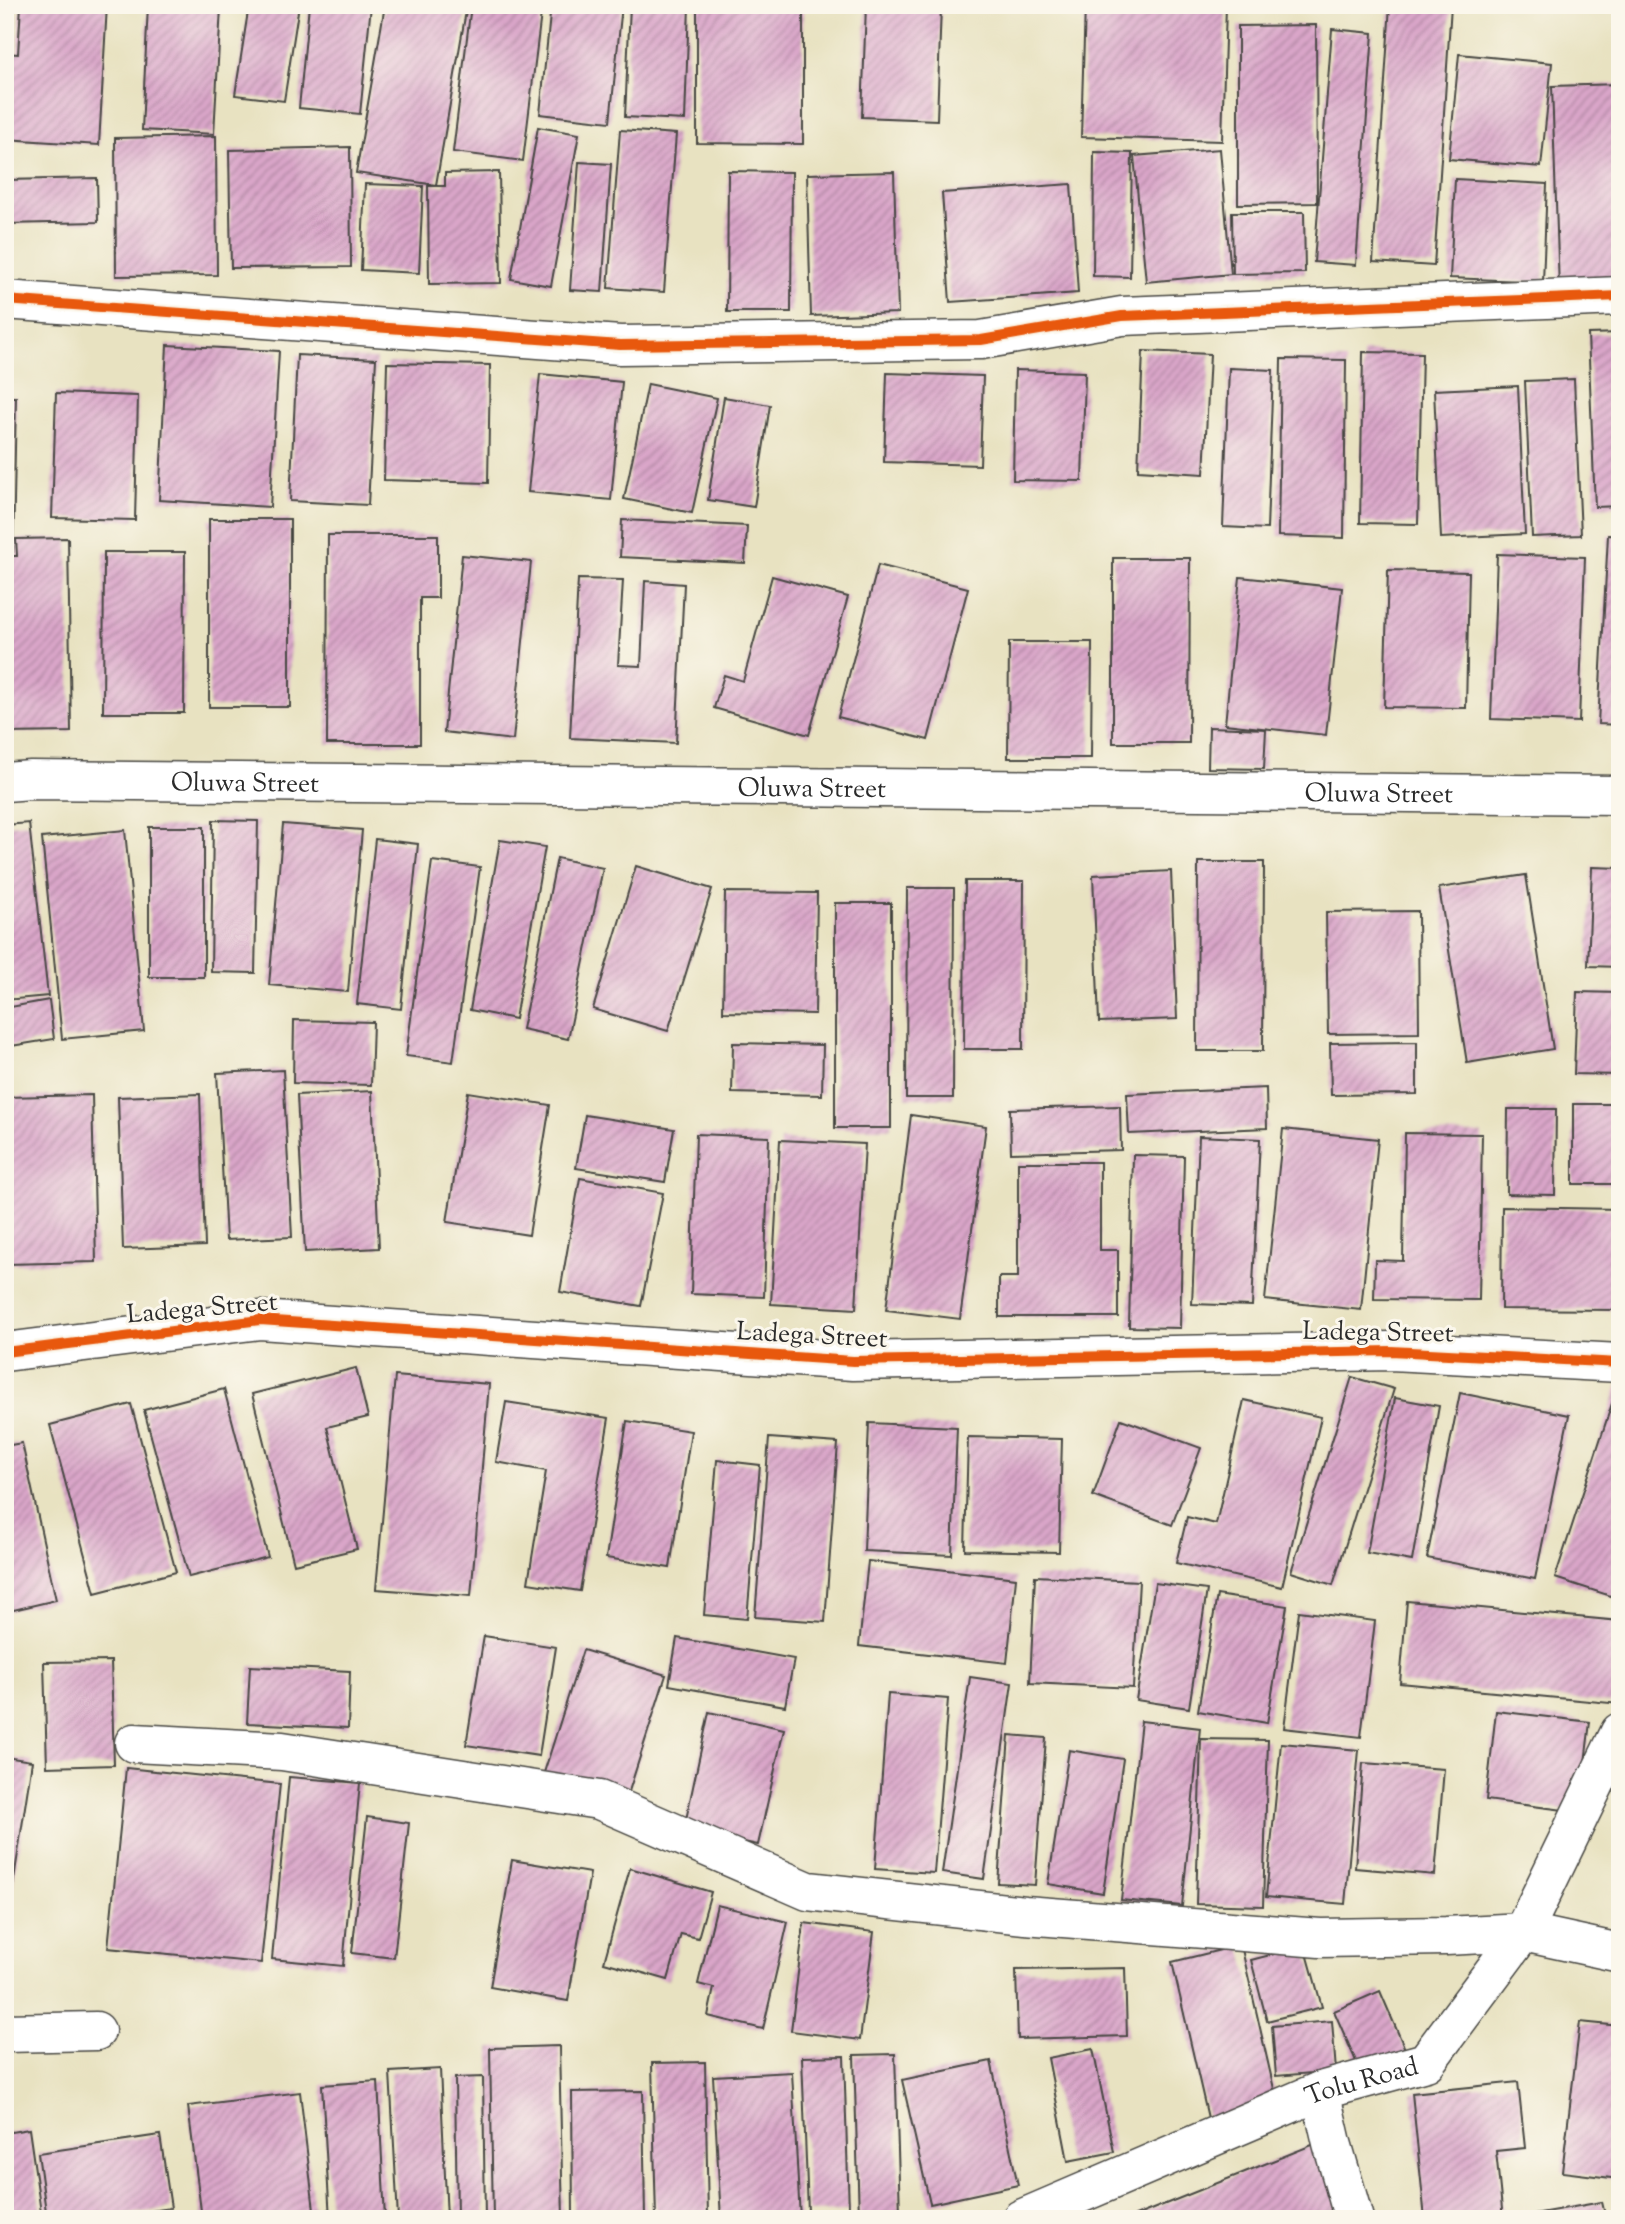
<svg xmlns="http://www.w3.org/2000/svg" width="1625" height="2224" viewBox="0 0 1625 2224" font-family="'Sorts Mill Goudy',serif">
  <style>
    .building { fill: url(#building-hatch) }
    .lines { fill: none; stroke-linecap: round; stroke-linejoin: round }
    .minor-casing { stroke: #474642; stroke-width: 41 }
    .minor { stroke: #fff; stroke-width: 38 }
    .cycleway-casing { stroke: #fbf7ec; stroke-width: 15 }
    .cycleway { stroke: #e8590c; stroke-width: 10 }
    .labels { text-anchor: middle; stroke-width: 6; stroke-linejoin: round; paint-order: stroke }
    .street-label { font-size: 26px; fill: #2b2b2b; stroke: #fbf7ec }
  </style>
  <defs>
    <pattern id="building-hatch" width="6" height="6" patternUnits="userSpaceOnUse" patternTransform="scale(1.75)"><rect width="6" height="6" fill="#daa6c9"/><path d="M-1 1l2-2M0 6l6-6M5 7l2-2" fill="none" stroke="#b187a3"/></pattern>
  </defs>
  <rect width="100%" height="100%" fill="#fbf7ec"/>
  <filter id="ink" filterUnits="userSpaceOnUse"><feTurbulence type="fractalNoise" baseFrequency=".0143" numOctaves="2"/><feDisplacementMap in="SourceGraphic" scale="14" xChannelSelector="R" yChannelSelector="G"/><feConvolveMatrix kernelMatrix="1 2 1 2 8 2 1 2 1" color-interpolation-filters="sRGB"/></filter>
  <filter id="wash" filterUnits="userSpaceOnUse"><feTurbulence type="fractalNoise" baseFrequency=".00686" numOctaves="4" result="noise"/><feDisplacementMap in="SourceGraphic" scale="28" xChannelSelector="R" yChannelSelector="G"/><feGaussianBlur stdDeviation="1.57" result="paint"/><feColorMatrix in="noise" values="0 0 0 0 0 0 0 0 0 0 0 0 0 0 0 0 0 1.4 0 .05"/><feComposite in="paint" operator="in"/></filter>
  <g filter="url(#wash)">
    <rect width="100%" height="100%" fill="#e8e2c1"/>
    <g id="blocks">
      <!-- building -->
      <g class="building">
        <path d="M21,5H107L99,145L5,139V53L18,54Z"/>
        <path d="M148,5L221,7L214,134L142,130Z"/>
        <path d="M249,5H299L284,101L235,95Z"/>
        <path d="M309,5H371L360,114L299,108Z"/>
        <path d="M385,5H467L436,185L356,173Z"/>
        <path d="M471,5H542L523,161L453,152Z"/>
        <path d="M551,5H622L610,122L540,114Z"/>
        <path d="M630,5H689L685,120L625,117Z"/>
        <path d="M697,5H803V144L697,143Z"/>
        <path d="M866,5H941L937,120L862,117Z"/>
        <path d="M1085,5H1226L1222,141L1081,137Z"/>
        <path d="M1390,5H1451L1434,266L1373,262Z"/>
        <path d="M1316,25L1317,203L1238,204V26Z"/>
        <path d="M1332,29L1373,33L1356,265L1314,262Z"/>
        <path d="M1459,54L1552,63L1541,167L1449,159Z"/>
        <path d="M1620,84V286L1559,289L1552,86Z"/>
        <path d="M538,127L579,134L551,286L511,279Z"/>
        <path d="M620,130L676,134L664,292L608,288Z"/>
        <path d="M216,136L217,275L116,276L115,138Z"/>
        <path d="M350,147L351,267L231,268L229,150Z"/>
        <path d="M1220,149L1231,274L1146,282L1134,156Z"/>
        <path d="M1094,152L1132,153L1130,277L1093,276Z"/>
        <path d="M579,162L611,164L602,292L570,290Z"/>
        <path d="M728,171L792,172L791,312H727Z"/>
        <path d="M499,172L501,283L429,284L428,186H445V173Z"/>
        <path d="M894,172L898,313L811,316L807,174Z"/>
        <path d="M97,178L98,222L5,224V180Z"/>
        <path d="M1455,179L1547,184L1543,282L1450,278Z"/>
        <path d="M365,184L423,186L419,273L361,270Z"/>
        <path d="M1071,184L1078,293L950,302L942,193Z"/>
        <path d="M1232,212H1304L1305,273L1233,274Z"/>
        <path d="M1620,333V506L1595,507L1588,334Z"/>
        <path d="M167,345L279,351L270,507L159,500Z"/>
        <path d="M1143,351L1210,354L1204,474L1138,470Z"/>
        <path d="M1363,352L1422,353L1418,524L1360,523Z"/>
        <path d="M297,355L376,359L368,505L290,501Z"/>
        <path d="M1281,359L1346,360L1344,538L1278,536Z"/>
        <path d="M387,363L490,365L488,483L384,480Z"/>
        <path d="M1229,368L1273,370L1267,529L1223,527Z"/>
        <path d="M1015,370L1085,372L1082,481L1013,480Z"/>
        <path d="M887,373L983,376L980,465L884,462Z"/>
        <path d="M540,374L622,382L611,500L528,492Z"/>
        <path d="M1574,379L1581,535L1532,537L1525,381Z"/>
        <path d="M648,384L717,398L692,513L624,499Z"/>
        <path d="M1518,386L1525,534L1441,538L1434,390Z"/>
        <path d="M56,393L138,396L135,520L52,518Z"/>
        <path d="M5,397H16L13,552L5,551Z"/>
        <path d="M724,397L770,405L754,507L708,500Z"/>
        <rect x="209" y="519" width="81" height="188"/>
        <path d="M622,520L747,526L745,563L620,557Z"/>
        <path d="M328,535H438V598H420V744H327Z"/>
        <path d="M1608,535L1620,536V725L1598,724Z"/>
        <path d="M68,538L71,732L5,733V556H17L16,539Z"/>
        <path d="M104,552H185L184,713H103Z"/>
        <path d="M1497,554L1585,557L1579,722L1491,719Z"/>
        <path d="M462,555L531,562L513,740L444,732Z"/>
        <path d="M1113,558H1190L1189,743H1113Z"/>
        <path d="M878,565L968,588L928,740L838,717Z"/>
        <path d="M1388,570L1469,572L1466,708L1384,707Z"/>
        <path d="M772,576L848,597L809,735L714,708L724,675L743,681Z"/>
        <path d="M1240,577L1342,588L1326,735L1225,724Z"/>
        <path d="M578,579L623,580L618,665L641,666L645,581L684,584L676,743L570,738Z"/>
        <path d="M1009,642H1092L1091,758H1008Z"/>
        <path d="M1209,727L1266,729L1264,769L1208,768Z"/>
        <path d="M213,820L258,821L255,973L211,972Z"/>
        <path d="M29,823L48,996L5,1000V825Z"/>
        <path d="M283,824L362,830L348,992L269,985Z"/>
        <rect x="149" y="827" width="55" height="150"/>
        <path d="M125,830L144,1031L62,1039L42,838Z"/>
        <path d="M375,839L418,844L401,1009L357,1004Z"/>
        <path d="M500,840L545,847L515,1019L470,1010Z"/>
        <path d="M557,858L603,868L568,1039L522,1029Z"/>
        <path d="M432,861L480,867L453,1062L406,1056Z"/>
        <path d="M1198,862H1264L1263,1051H1197Z"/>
        <path d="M636,866L712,889L668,1031L593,1009Z"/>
        <path d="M1592,867L1620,868V967L1588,966Z"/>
        <path d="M1171,871L1177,1019L1099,1022L1093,875Z"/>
        <path d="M1526,875L1553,1049L1467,1063L1439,888Z"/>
        <path d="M965,881H1024L1023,1049H964Z"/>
        <path d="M907,888H954L953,1098H906Z"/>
        <path d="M725,892L817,893L815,1014L723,1012Z"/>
        <rect x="835" y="903" width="56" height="225"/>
        <path d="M1418,911L1419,1033L1328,1034L1326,912Z"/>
        <path d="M1577,992L1620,993V1075L1574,1074Z"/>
        <path d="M49,1000L54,1039L5,1047V1008Z"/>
        <path d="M294,1020L373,1022L371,1085L293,1083Z"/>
        <path d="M1417,1042V1094L1331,1095L1330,1043Z"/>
        <path d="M733,1043L823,1045L822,1095L732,1093Z"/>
        <path d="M283,1070L292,1237L226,1240L217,1073Z"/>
        <path d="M1266,1088L1267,1128L1129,1134L1127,1094Z"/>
        <path d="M372,1091L379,1248L305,1252L297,1095Z"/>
        <path d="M468,1092L550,1105L529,1235L447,1222Z"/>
        <path d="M200,1094L205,1246L123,1249L118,1097Z"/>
        <path d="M92,1095L96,1262L5,1264V1097Z"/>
        <rect x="1573" y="1104" width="47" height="80"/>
        <path d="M1120,1106L1121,1150L1011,1153L1010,1109Z"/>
        <path d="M1508,1109H1556L1555,1195L1507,1194Z"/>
        <path d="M585,1115L674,1129L665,1182L576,1168Z"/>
        <path d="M911,1115L986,1126L960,1319L886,1310Z"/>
        <path d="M1283,1129L1378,1139L1361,1310L1265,1300Z"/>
        <path d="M1405,1133L1482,1134L1479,1300L1374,1299L1375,1260L1403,1261Z"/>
        <path d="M696,1134L769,1137L764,1297L691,1294Z"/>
        <path d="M1199,1136L1260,1139L1252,1306L1192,1304Z"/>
        <path d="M780,1140L865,1144L856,1309L771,1304Z"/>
        <path d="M1133,1155L1184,1156L1180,1328L1129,1327Z"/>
        <path d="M1018,1162H1100V1250H1118V1317H999V1277H1018Z"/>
        <path d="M580,1178L663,1193L641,1306L560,1292Z"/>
        <path d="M1502,1207L1620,1209V1310L1501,1309Z"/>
        <path d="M356,1368L368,1417L327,1427L357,1549L294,1564L252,1394Z"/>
        <path d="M395,1376L489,1384L471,1596L376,1589Z"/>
        <path d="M1352,1377L1394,1389L1333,1585L1291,1572Z"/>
        <path d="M1620,1379V1599L1555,1578Z"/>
        <path d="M224,1389L268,1557L189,1577L144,1410Z"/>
        <path d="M1460,1393L1569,1415L1535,1579L1427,1558Z"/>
        <path d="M1395,1398L1439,1406L1412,1561L1367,1553Z"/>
        <path d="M1244,1400L1321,1417L1282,1587L1176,1563L1187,1517L1216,1524Z"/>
        <path d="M506,1402L609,1418L580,1591L528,1583L546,1471L496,1462Z"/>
        <path d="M131,1404L176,1572L95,1593L50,1425Z"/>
        <path d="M1121,1419L1201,1448L1172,1525L1093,1496Z"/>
        <path d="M627,1421L691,1431L670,1568L606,1558Z"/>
        <path d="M869,1423L957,1427L952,1555L864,1551Z"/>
        <path d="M968,1437L1062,1439L1059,1552L965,1550Z"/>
        <path d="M769,1438L838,1443L825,1622L755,1617Z"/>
        <path d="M22,1443L56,1600L5,1612V1446Z"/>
        <path d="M717,1460L760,1465L747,1619L704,1615Z"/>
        <path d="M868,1561L1016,1578L1007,1663L859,1646Z"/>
        <path d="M1035,1576L1139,1581L1133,1688L1030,1683Z"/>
        <path d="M1155,1583L1207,1590L1189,1708L1136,1700Z"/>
        <path d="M1217,1595L1287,1606L1267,1723L1198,1711Z"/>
        <path d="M1407,1601L1620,1621V1704L1400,1683Z"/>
        <path d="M1299,1611L1375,1621L1361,1737L1284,1728Z"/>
        <path d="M484,1636L556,1647L539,1756L466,1745Z"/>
        <path d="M677,1638L794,1659L785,1706L669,1685Z"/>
        <path d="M583,1650L666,1675L624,1807L541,1782Z"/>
        <path d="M111,1661L114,1765L47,1767L44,1662Z"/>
        <path d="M250,1666L350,1671L348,1728L247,1723Z"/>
        <path d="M970,1677L1012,1683L984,1879L942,1873Z"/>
        <path d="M888,1694L948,1699L934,1873L875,1869Z"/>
        <path d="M1496,1711L1590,1722L1579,1812L1486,1800Z"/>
        <path d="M709,1712L784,1729L758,1845L684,1829Z"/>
        <path d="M1141,1721L1200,1728L1182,1906L1121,1900Z"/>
        <path d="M1009,1735L1046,1738L1035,1885L998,1883Z"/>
        <path d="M1201,1739L1268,1740L1263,1906L1196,1904Z"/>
        <path d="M1281,1743L1359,1750L1345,1904L1266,1897Z"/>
        <path d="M1069,1750L1123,1759L1103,1893L1048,1884Z"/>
        <path d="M5,1757L32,1761L7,1925H5Z"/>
        <path d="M1363,1763L1444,1769L1435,1875L1355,1868Z"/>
        <path d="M126,1768L280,1784L261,1963L108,1948Z"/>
        <path d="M289,1777L360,1783L343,1966L272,1959Z"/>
        <path d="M367,1817L409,1823L394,1958L352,1953Z"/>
        <path d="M512,1860L590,1873L568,2001L490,1987Z"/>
        <path d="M630,1868L711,1892L698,1938L681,1934L668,1980L604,1962Z"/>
        <path d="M717,1905L788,1922L763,2029L708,2016L714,1988L698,1984Z"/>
        <path d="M804,1923L874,1932L860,2040L791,2031Z"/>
        <path d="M1241,1945L1277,2102L1208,2118L1172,1962Z"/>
        <path d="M1305,1946L1322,2007L1267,2021L1251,1960Z"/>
        <path d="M1125,1968L1127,2036L1018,2039L1016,1970Z"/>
        <path d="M1380,1991L1408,2056L1362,2075L1334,2011Z"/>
        <path d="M1332,2021L1336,2071L1276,2076L1272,2026Z"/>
        <path d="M1580,2022L1620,2026V2179L1562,2172Z"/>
        <path d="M559,2046L563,2219H493L490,2048Z"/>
        <path d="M1093,2049L1114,2152L1068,2161L1048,2058Z"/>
        <path d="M895,2054L900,2214L859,2216L854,2055Z"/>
        <path d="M844,2056L849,2211L808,2212L802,2057Z"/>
        <path d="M991,2061L1018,2185L930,2204L902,2080Z"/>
        <path d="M705,2062L708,2219H656L652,2063Z"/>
        <path d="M440,2069L447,2219H398L390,2072Z"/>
        <path d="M792,2072L800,2219H721L713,2076Z"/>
        <path d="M483,2077L485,2219H457L455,2078Z"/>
        <path d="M378,2081L385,2219H330L322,2085Z"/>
        <path d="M1518,2082L1525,2148L1496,2151L1503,2219H1425L1412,2093Z"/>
        <path d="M643,2091L645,2219H573L572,2092Z"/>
        <path d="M300,2092L315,2219H202L188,2106Z"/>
        <path d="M29,2129L42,2219H5V2133Z"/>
        <path d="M160,2135L171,2208L99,2219H47L38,2153Z"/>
        <path d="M1317,2143L1343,2206L1310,2219H1128Z"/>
        <path d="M1602,2202L1606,2219H1517V2217Z"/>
      </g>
    </g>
  </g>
  <g filter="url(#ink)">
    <use href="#blocks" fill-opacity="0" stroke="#474642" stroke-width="2"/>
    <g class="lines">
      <!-- minor casing -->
      <g class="minor-casing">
        <g id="minor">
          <path d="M5,300L620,345L981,340L1122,316L1620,296"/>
          <path id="s1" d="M5,782L31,780L1620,795"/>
          <path d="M5,1352L260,1320L853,1361L1391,1351L1620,1363"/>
          <path d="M134,1743L282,1751L599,1800L808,1891L1025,1915L1320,1938L1446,1936L1523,1932L1620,1953"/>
          <path d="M5,2033L96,2031"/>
          <path d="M1320,2091L1332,2143L1354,2219"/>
          <path id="s2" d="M1021,2219L1320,2091L1426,2062L1523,1932L1620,1732"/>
        </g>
      </g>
      <!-- minor -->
      <use href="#minor" class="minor"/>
      <!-- cycleway casing -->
      <g class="cycleway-casing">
        <g id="cycleway">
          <path d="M5,300L620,345L981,340L1122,316L1620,296"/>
          <path d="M5,1352L260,1320L853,1361L1391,1351L1620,1363"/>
        </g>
      </g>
      <!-- cycleway -->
      <use href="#cycleway" class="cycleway"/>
    </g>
  </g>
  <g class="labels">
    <!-- street labels -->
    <g class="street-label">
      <text dy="9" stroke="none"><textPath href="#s1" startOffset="240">Oluwa Street</textPath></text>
      <text dy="9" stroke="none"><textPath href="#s1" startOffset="807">Oluwa Street</textPath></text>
      <text dy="9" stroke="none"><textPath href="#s1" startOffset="1374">Oluwa Street</textPath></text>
      <text transform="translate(202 1307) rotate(-5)" y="9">Ladega Street</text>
      <text transform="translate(1378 1331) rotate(1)" y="9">Ladega Street</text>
      <text transform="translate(812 1334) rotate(3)" y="9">Ladega Street</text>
      <text dy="9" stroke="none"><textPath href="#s2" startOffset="368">Tolu Road</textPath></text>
    </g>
  </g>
  <!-- margin -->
  <rect width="1625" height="2224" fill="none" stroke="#fbf7ec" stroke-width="28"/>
</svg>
